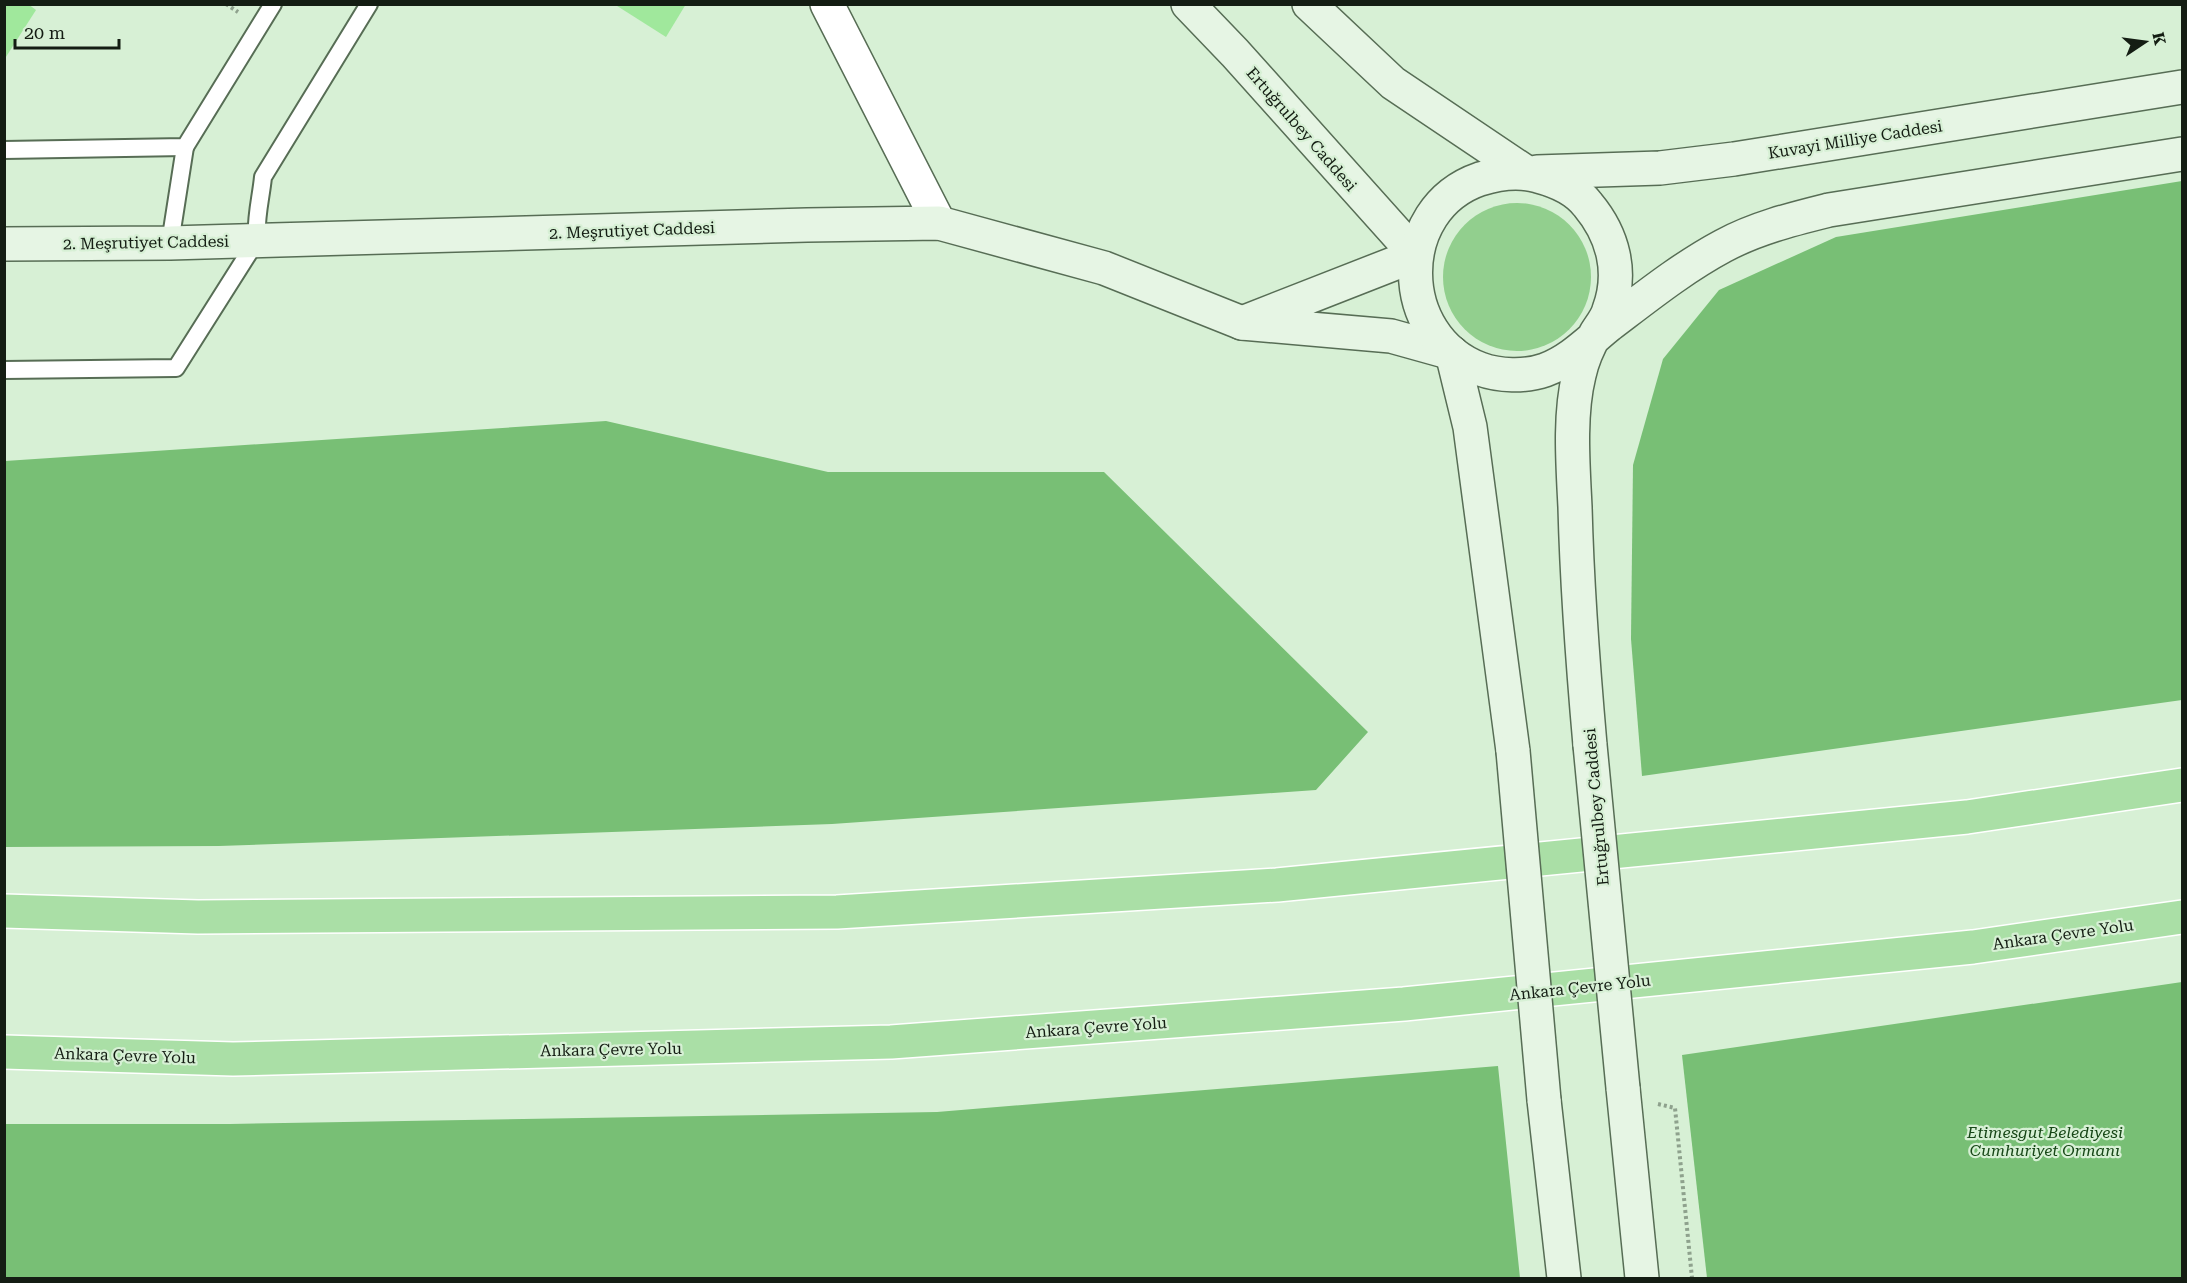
<svg xmlns="http://www.w3.org/2000/svg" width="2187" height="1283" viewBox="0 0 2187 1283" font-family="'Roboto Serif',serif">
  <style>
    .green { fill: #92cf8e }
    .forest { fill: #78bf75 }
    .building { fill: #a0e89c }
    .lines { fill: none; stroke-linecap: round; stroke-linejoin: round }
    .service-casing { stroke: #576d55; stroke-width: 20 }
    .minor-casing { stroke: #576d55; stroke-width: 36 }
    .secondary-casing { stroke: #576d55; stroke-width: 36 }
    .motorway-casing { stroke: #fff; stroke-width: 36 }
    .path { stroke: #8ea18d; stroke-width: 4; stroke-dasharray: 3 3; stroke-linecap: butt }
    .service { stroke: #fff; stroke-width: 16 }
    .minor { stroke: #fff; stroke-width: 33 }
    .secondary { stroke: #e6f5e4; stroke-width: 33 }
    .motorway { stroke: #aadfa6; stroke-width: 33 }
    .secondary-bridge-casing { stroke: #576d55; stroke-width: 36; stroke-linecap: butt }
    .secondary-bridge { stroke: #e6f5e4; stroke-width: 33 }
    .labels { text-anchor: middle; stroke-width: 4.5; stroke-linejoin: round; paint-order: stroke }
    .street-label { font-size: 16px; fill: #141d13; stroke: #d7f0d5 }
    .park-label { font-size: 16px; font-style: italic; fill: #174717; stroke: #d7f0d5 }
  </style>
  <rect width="100%" height="100%" fill="#d7f0d5"/>
  <!-- green -->
  <circle class="green" cx="1517" cy="277" r="74"/>
  <!-- forest -->
  <g class="forest">
    <path d="M2182,181V700L1642,776L1631,639L1633,465L1663,359L1719,290L1836,237Z"/>
    <path d="M606,421L828,472H1104L1368,732L1316,790L832,824L219,846L5,847V461Z"/>
    <path d="M2182,982V1278H1707L1682,1055Z"/>
    <path d="M1498,1066L1520,1278H5V1124H230L937,1112Z"/>
  </g>
  <!-- building -->
  <g class="building">
    <path d="M4,4H28L36,10L4,60Z"/>
    <path d="M614,4H686L666,37Z"/>
  </g>
  <g class="lines">
    <!-- service casing -->
    <g class="service-casing">
      <g id="service">
        <path d="M4,150L185,147L273,4"/>
        <path d="M170,243L185,147"/>
        <path d="M4,370L176,368L257,240C255,219 261,198 263,177L369,4"/>
      </g>
    </g>
    <!-- minor casing -->
    <g class="minor-casing">
      <path id="minor" d="M827,4L939,223"/>
    </g>
    <!-- secondary casing -->
    <g class="secondary-casing">
      <g id="secondary">
        <path d="M1188,4L1235,53L1416,255"/>
        <path d="M1309,4L1393,83L1527,173"/>
        <path d="M1537,172L1660,168L1734,159L2182,87"/>
        <path d="M4,244L170,243L807,225L939,223L1104,268L1242,323"/>
        <path d="M1416,255L1242,323L1391,336L1452,353"/>
        <path d="M1452,353L1470,427L1513,751"/>
        <path d="M1590,745C1583,666 1577,587 1575,507C1573,466 1569,415 1579,375C1582,361 1589,345 1596,333C1601,325 1607,318 1609,310C1623,272 1613,235 1588,205C1576,189 1557,181 1538,176C1518,170 1499,173 1480,179C1393,209 1395,337 1480,369C1499,376 1525,377 1545,370C1570,361 1588,342 1609,325C1646,297 1682,268 1723,246C1756,228 1793,219 1829,210L2182,154"/>
        <path d="M1623,1088L1642,1278"/>
        <path d="M1544,1100L1564,1278"/>
      </g>
    </g>
    <!-- motorway casing -->
    <g class="motorway-casing">
      <g id="motorway">
        <path d="M4,911L198,917L837,912L1277,885L1967,817L2182,785"/>
        <path d="M4,1052L233,1059L891,1042L1404,1004L1973,947L2182,917"/>
      </g>
    </g>
    <!-- path -->
    <g class="path">
      <path d="M226,4L238,12"/>
      <path d="M1658,1104L1675,1108L1692,1278"/>
    </g>
    <!-- service -->
    <use href="#service" class="service"/>
    <!-- minor -->
    <use href="#minor" class="minor"/>
    <!-- secondary -->
    <use href="#secondary" class="secondary"/>
    <!-- motorway -->
    <use href="#motorway" class="motorway"/>
    <!-- secondary-bridge casing -->
    <g class="secondary-bridge-casing">
      <g id="secondary-bridge">
        <path d="M1590,745L1623,1088"/>
        <path d="M1513,751L1544,1100"/>
      </g>
    </g>
    <!-- secondary-bridge -->
    <use href="#secondary-bridge" class="secondary-bridge"/>
  </g>
  <g class="labels">
    <!-- street labels -->
    <g class="street-label">
      <text transform="translate(1302 129) rotate(49)" y="6">Ertuğrulbey Caddesi</text>
      <text transform="translate(1855 139) rotate(-9)" y="6">Kuvayi Milliye Caddesi</text>
      <text transform="translate(632 230) rotate(-2)" y="6">2. Meşrutiyet Caddesi</text>
      <text transform="translate(146 242) rotate(-1)" y="6">2. Meşrutiyet Caddesi</text>
      <text transform="translate(1596 807) rotate(-95)" y="6">Ertuğrulbey Caddesi</text>
      <text transform="translate(2063 934) rotate(-8)" y="6">Ankara Çevre Yolu</text>
      <text transform="translate(1580 987) rotate(-6)" y="6">Ankara Çevre Yolu</text>
      <text transform="translate(1096 1027) rotate(-4)" y="6">Ankara Çevre Yolu</text>
      <text transform="translate(611 1049) rotate(-1)" y="6">Ankara Çevre Yolu</text>
      <text transform="translate(125 1055) rotate(2)" y="6">Ankara Çevre Yolu</text>
    </g>
    <!-- park labels -->
    <g class="park-label">
      <text x="2045" y="1138">Etimesgut Belediyesi<tspan x="2045" dy="18">Cumhuriyet Ormanı</tspan></text>
    </g>
  </g>
  <!-- border -->
  <rect width="2187" height="1283" fill="none" stroke="#141d13" stroke-width="12"/>
  <!-- north arrow -->
  <g transform="translate(2145 42) rotate(77)" stroke="#d7f0d5" stroke-width="4.5" paint-order="stroke">
  <path d="M0-4.5L10 22L0 15L-10 22Z" fill="#141d13"/>
  <text y="-9" font-size="16" font-weight="bold" text-anchor="middle" fill="#141d13">K</text>
  </g>
  <!-- scale -->
  <path d="M15 39v9h104v-9" fill="none" stroke="#141d13" stroke-width="3"/>
  <text x="24" y="39" font-size="18" fill="#141d13" stroke="#d7f0d5" stroke-width="4.5" paint-order="stroke">20 m</text>
</svg>
